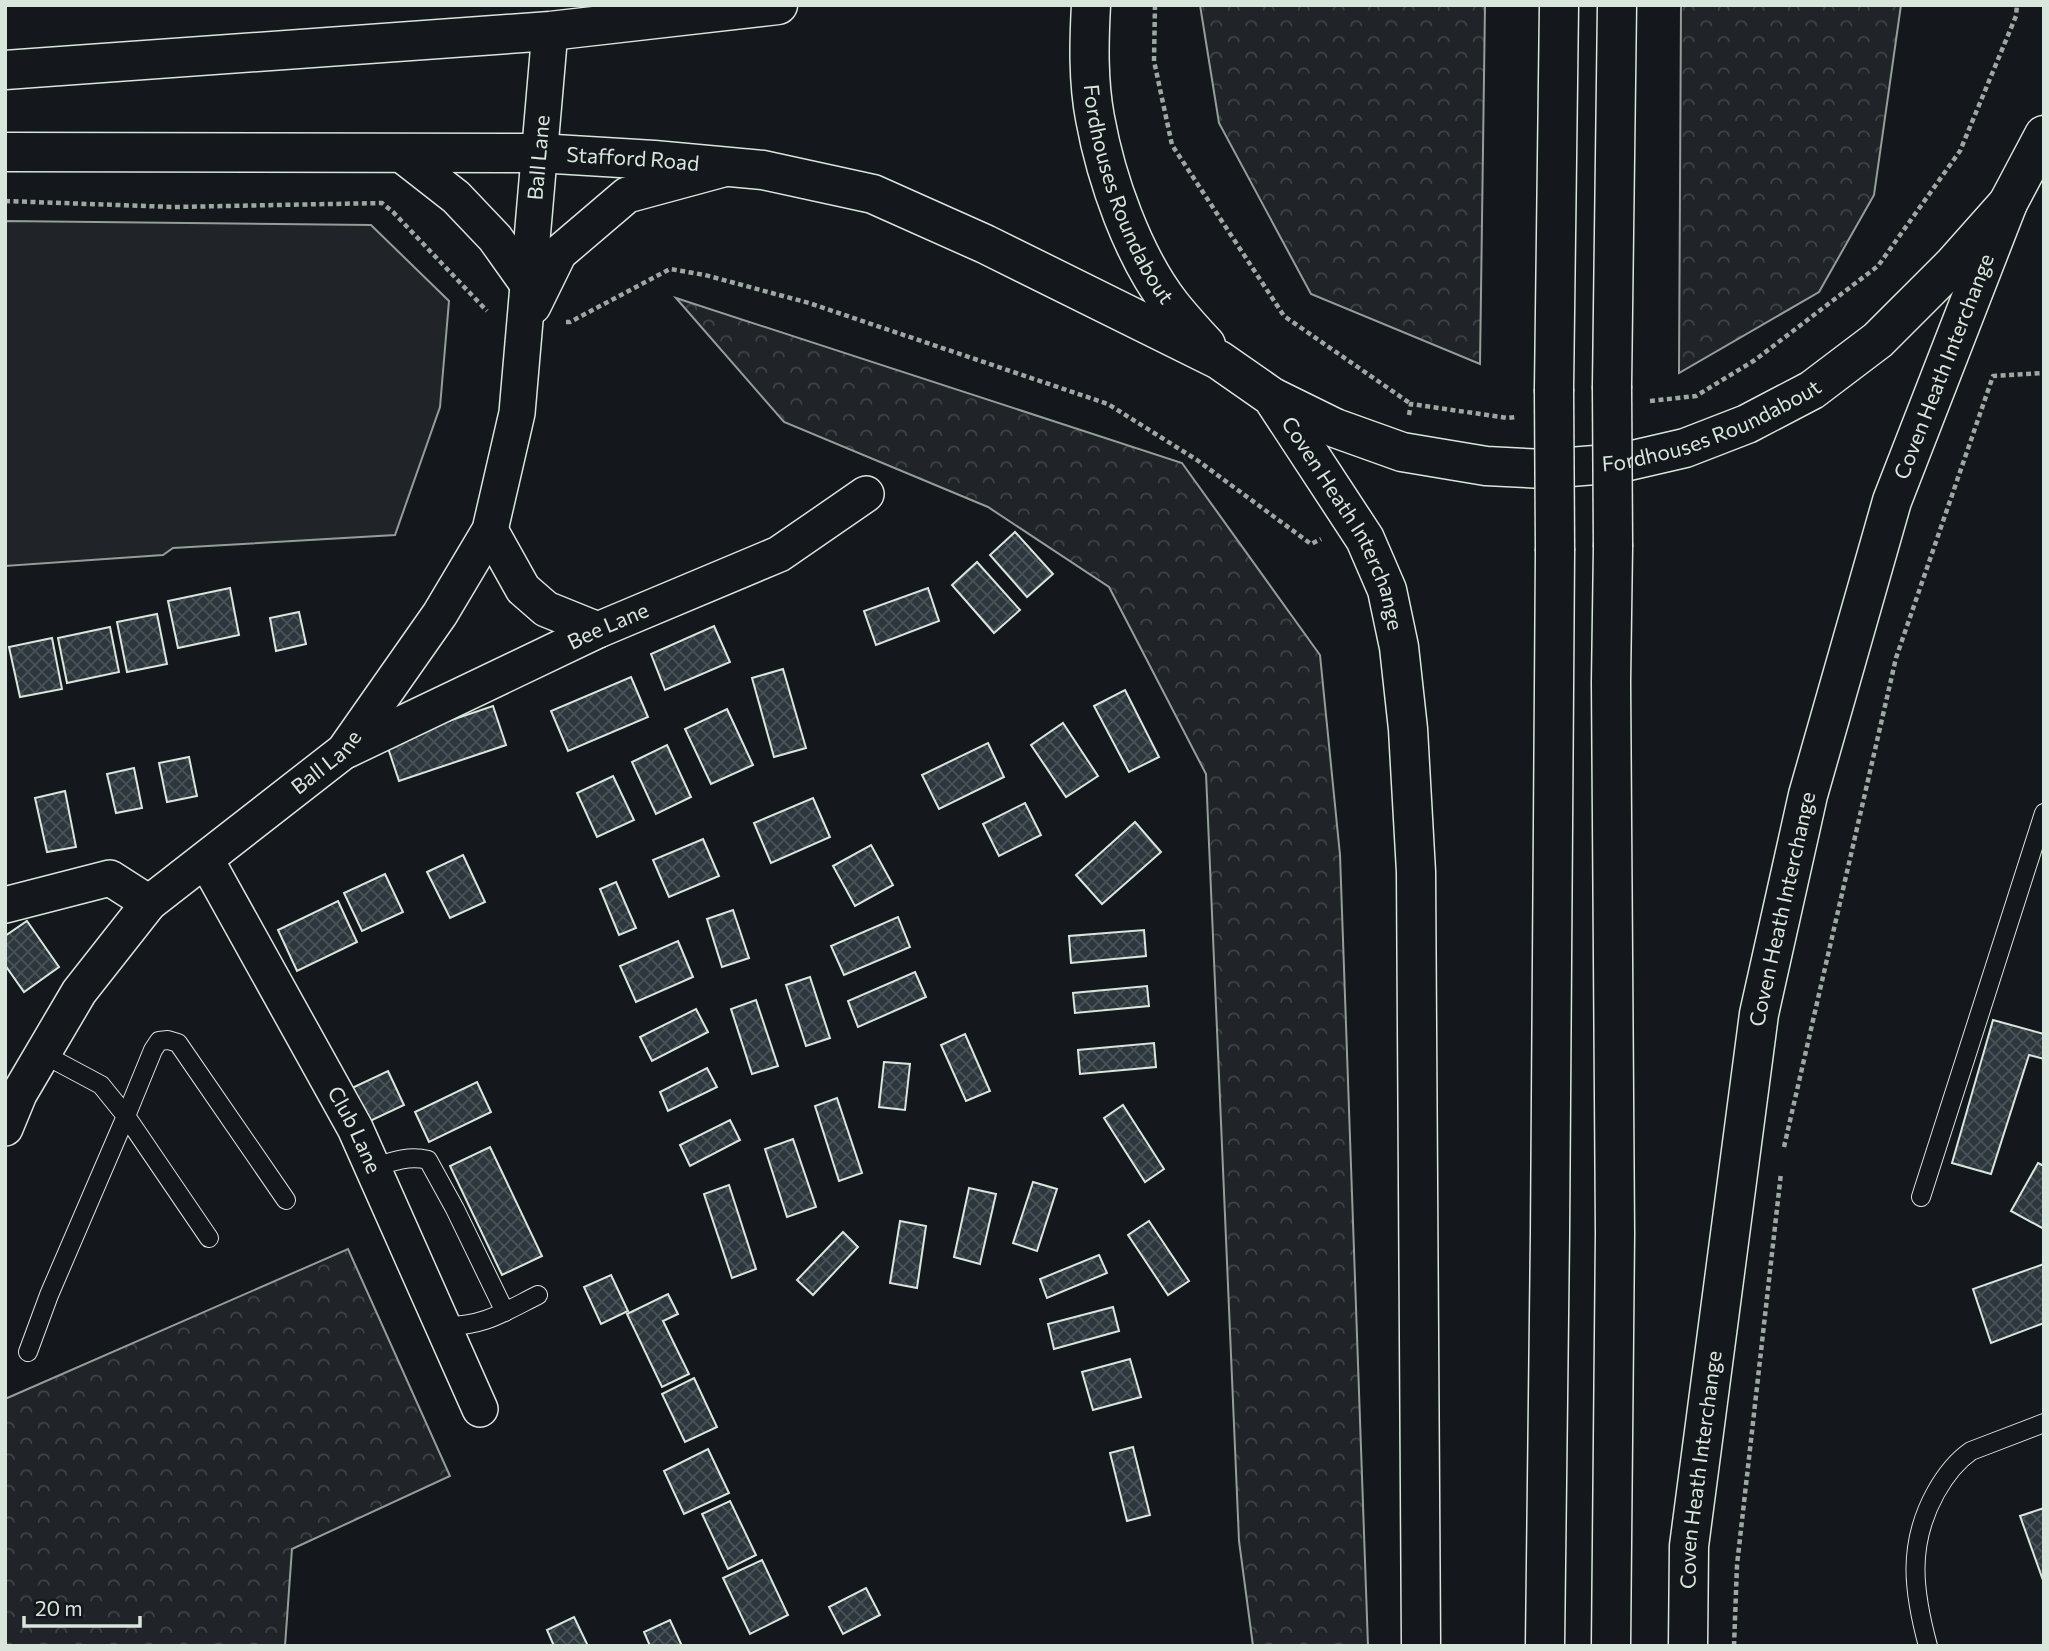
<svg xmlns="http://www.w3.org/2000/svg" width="2049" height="1651" viewBox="0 0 2049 1651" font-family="Commissioner,sans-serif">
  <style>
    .green { fill: #202428; stroke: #939e99; stroke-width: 2 }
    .forest { fill: url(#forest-crowns); stroke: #939e99; stroke-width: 2 }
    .building { fill: url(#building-cross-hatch); stroke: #d8e6dc; stroke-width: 2 }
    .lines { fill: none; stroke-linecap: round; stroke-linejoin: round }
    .lane-casing { stroke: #d8e6dc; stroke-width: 20 }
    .street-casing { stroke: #d8e6dc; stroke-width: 38 }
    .highway-casing { stroke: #d8e6dc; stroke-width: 41 }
    .path { stroke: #9da8a2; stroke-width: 4.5; stroke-dasharray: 5 3.5; stroke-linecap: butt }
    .lane { stroke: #14181c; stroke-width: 18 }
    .street { stroke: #14181c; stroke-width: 35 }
    .highway { stroke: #14181c; stroke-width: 38 }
    .highway-bridge-casing { stroke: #d8e6dc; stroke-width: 41; stroke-linecap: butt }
    .highway-bridge { stroke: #14181c; stroke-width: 38 }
    .labels { text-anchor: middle; stroke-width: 5; stroke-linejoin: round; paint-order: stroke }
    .street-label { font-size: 21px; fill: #d8e6dc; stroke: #14181c }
  </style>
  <defs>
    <pattern id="forest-crowns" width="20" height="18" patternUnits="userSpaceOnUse" patternTransform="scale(1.75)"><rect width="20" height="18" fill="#202428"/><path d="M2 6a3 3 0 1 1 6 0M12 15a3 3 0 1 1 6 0" fill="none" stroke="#404447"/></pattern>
    <pattern id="building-cross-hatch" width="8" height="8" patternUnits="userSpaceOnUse" patternTransform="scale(1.75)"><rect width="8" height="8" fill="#2c363c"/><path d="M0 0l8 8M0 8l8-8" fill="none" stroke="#4a5358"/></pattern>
  </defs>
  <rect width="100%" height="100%" fill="#14181c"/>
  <!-- green -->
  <path class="green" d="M5,221L371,225L449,301L440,407L395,535L173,548L163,555L5,566Z"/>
  <!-- forest -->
  <g class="forest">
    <path d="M1200,5H1485L1480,364L1311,294L1219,123Z"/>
    <path d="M1681,5H1901L1874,195L1819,292L1679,373Z"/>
    <path d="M676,298L1182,463L1320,655L1340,855L1368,1646H1253L1239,1541L1206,774L1109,587L988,507L784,422Z"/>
    <path d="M348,1249L450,1476L292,1549L285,1646H5V1399Z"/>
  </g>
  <!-- building -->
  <g class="building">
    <path d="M1015,532L1053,574L1027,597L990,555Z"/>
    <path d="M977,562L1020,610L994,633L952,585Z"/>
    <path d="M230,588L239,635L178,648L168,601Z"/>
    <path d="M928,588L939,621L876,645L864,611Z"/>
    <path d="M299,612L306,644L276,651L270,618Z"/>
    <path d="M157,614L167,664L127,672L117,622Z"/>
    <path d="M714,626L730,662L665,690L651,654Z"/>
    <path d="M110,627L119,672L67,683L58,638Z"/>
    <path d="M52,638L62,689L20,697L9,647Z"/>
    <path d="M783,669L806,748L774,757L752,678Z"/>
    <path d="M631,677L648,717L568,751L551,711Z"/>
    <path d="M1125,690L1159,757L1129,772L1094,706Z"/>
    <path d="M493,706L506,745L399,781L386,742Z"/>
    <path d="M727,709L753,765L711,784L685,729Z"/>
    <path d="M1063,723L1098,776L1066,797L1031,745Z"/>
    <path d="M988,743L1004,777L939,809L922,775Z"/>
    <path d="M667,745L691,797L656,814L632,762Z"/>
    <path d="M189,757L197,796L167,802L159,763Z"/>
    <path d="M134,768L142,808L116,813L107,774Z"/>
    <path d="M613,776L634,820L597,837L577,793Z"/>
    <path d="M65,791L76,847L47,852L35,798Z"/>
    <path d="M813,798L830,837L771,863L754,823Z"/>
    <path d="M1025,803L1041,835L999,856L983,824Z"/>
    <path d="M1135,822L1161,852L1102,904L1076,875Z"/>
    <path d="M703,839L719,876L669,897L653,860Z"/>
    <path d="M871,845L893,885L855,906L833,866Z"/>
    <path d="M463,855L485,902L450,918L427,872Z"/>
    <path d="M385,874L403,912L362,931L344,893Z"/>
    <path d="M616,882L636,928L619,935L600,889Z"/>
    <path d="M338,901L357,942L297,971L278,930Z"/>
    <path d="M733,910L749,958L722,967L707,919Z"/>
    <path d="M898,917L910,947L844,975L831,946Z"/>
    <path d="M27,921L59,967L24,992L5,965V936Z"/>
    <path d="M1144,930L1146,956L1071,963L1069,936Z"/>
    <path d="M678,941L693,977L636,1002L620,966Z"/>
    <path d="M915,972L926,997L858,1027L848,1001Z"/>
    <path d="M810,977L830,1038L806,1046L786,985Z"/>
    <path d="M1147,986L1149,1006L1075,1013L1073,993Z"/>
    <path d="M756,1000L778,1066L752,1074L731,1009Z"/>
    <path d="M696,1009L708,1032L652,1061L640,1037Z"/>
    <path d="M1993,1020L2044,1034V1059L2029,1055L1991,1174L1952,1163Z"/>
    <path d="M965,1034L990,1091L966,1101L941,1045Z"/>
    <path d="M1154,1043L1156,1067L1080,1074L1078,1050Z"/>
    <path d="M884,1062L910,1064L905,1110L879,1107Z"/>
    <path d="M707,1068L717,1087L668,1111L660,1092Z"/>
    <path d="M388,1071L404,1105L368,1122L352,1088Z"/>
    <path d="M477,1082L491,1112L429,1142L415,1112Z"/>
    <path d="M837,1098L862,1173L839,1181L815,1106Z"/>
    <path d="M1123,1105L1164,1169L1145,1182L1104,1118Z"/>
    <path d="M730,1120L740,1140L690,1166L680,1145Z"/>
    <path d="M793,1139L816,1207L787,1217L765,1149Z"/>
    <path d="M490,1147L542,1256L502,1275L450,1166Z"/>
    <path d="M2038,1163L2044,1166V1229L2011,1211Z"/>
    <path d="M1033,1182L1057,1189L1037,1251L1013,1243Z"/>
    <path d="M729,1185L756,1269L732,1278L704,1194Z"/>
    <path d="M969,1188L996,1194L980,1264L954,1257Z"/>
    <path d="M900,1221L926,1226L917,1288L890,1283Z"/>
    <path d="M1149,1221L1189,1281L1168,1295L1128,1235Z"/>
    <path d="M843,1232L858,1247L813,1295L797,1280Z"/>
    <path d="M1099,1255L1107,1273L1047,1298L1040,1279Z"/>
    <path d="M2044,1264V1323L1991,1343L1973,1289Z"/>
    <path d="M611,1275L628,1311L601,1324L584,1287Z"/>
    <path d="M668,1294L678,1314L663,1321L689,1374L662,1387L627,1314Z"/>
    <path d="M1113,1307L1119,1331L1054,1349L1048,1324Z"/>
    <path d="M1130,1359L1141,1397L1093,1410L1082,1372Z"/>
    <path d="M694,1378L717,1427L685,1442L662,1394Z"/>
    <path d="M1133,1447L1150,1515L1127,1521L1110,1453Z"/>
    <path d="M708,1449L729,1493L684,1514L664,1471Z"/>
    <path d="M730,1501L756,1555L728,1569L702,1514Z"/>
    <path d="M2044,1508V1583L2020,1516Z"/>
    <path d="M762,1560L788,1615L750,1634L723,1578Z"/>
    <path d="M866,1588L880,1615L843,1634L829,1607Z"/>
    <path d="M574,1617L588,1646H554L547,1630Z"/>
    <path d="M670,1620L682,1646H650L644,1632Z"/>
  </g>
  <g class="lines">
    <!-- lane casing -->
    <g class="lane-casing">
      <g id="lane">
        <path d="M373,1168C391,1162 408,1155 428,1160L455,1209L505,1312"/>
        <path d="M1921,1197L2044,813"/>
        <path d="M209,1238L126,1116L153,1050L159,1041L168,1040L178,1043L286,1200"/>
        <path d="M443,1326C483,1327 504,1312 538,1295"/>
        <path d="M28,1352L49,1295L126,1116L101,1085L43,1054"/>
        <path d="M1928,1646C1913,1591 1907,1544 1936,1492C1945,1476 1955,1462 1971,1451L2044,1423"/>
      </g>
    </g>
    <!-- street casing -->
    <g class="street-casing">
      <g id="street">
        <path d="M401,154L456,197L495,238L527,283"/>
        <path d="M533,306L559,253L627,195L723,169"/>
        <path d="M490,530L523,589L546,609L598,630"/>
        <path id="s1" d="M347,750L598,630L779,554L866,494"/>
        <path id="s2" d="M206,860L355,1128L480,1409"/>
        <path d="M5,905L110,878L149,903"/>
        <path id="s3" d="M5,1128L19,1094L79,992L149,903L344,751L440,614L490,530L517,413L550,31"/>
      </g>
    </g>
    <!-- highway casing -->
    <g class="highway-casing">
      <g id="highway">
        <path id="s4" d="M1091,5C1089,42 1088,81 1095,118C1106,179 1133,256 1171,305C1182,319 1194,332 1206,345"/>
        <path d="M5,70L550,31L778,5"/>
        <path id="s5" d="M5,152L538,153L654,160L763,170L873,194L985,244L1219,360L1272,397L1365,539L1387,590L1399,647L1408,729L1416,872L1421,1646"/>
        <path d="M1612,386L1617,5"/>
        <path d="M1554,389L1559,5"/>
        <path id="s6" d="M1274,398L1335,428L1402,452L1486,466L1545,469L1620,463L1685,448L1747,424L1812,390L1878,340L1952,266L2008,203L2044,135"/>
        <path d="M1545,1646L1550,1234L1555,551"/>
        <path d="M1611,1646L1615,1233L1611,682L1613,547"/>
        <path id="s7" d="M1688,1646L1689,1546L1759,1014L1808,795L1892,501L2008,203"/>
      </g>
    </g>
    <!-- path -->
    <g class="path">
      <path d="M1155,5L1154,61L1172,145L1284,316L1411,404"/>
      <path d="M5,201L174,207L382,203L393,212L487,311"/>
      <path d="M566,322H570L670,269L705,275L809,303L1108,404L1197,460L1311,544L1321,539"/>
      <path d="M1650,401L1696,396L1755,360L1878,266L1960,151L2016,16L2017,5"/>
      <path d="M1409,415L1411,404L1508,418L1516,417"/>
      <path d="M1784,1147L1896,658L1993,376L2044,373"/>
      <path d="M1734,1646L1737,1565L1781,1173"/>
    </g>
    <!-- lane -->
    <use href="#lane" class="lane"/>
    <!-- street -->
    <use href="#street" class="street"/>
    <!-- highway -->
    <use href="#highway" class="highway"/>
    <!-- highway-bridge casing -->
    <g class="highway-bridge-casing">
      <g id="highway-bridge">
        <path d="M1612,386L1613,547"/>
        <path d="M1554,389L1555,551"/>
      </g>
    </g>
    <!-- highway-bridge -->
    <use href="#highway-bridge" class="highway-bridge"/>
  </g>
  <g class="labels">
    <!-- street labels -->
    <g class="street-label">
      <text dy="7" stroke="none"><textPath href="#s3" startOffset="1157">Ball Lane</textPath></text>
      <text dy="7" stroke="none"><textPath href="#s5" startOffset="628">Stafford Road</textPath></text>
      <text dy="7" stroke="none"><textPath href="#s4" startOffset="196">Fordhouses Roundabout</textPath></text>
      <text dy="7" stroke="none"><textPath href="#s7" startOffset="1311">Coven Heath Interchange</textPath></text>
      <text dy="7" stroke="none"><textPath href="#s6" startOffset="457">Fordhouses Roundabout</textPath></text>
      <text dy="7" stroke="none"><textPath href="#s5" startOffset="1466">Coven Heath Interchange</textPath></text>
      <text dy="7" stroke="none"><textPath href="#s1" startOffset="289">Bee Lane</textPath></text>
      <text dy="7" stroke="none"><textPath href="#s3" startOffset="495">Ball Lane</textPath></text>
      <text dy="7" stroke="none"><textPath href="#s7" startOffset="744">Coven Heath Interchange</textPath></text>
      <text dy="7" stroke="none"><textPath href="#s2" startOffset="308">Club Lane</textPath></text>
      <text dy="7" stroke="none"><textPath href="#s7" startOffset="177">Coven Heath Interchange</textPath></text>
    </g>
  </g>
  <!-- border -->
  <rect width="2049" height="1651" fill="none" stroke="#d8e6dc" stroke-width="14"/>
  <!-- scale -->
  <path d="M24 1616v10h116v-10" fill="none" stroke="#d8e6dc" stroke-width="3.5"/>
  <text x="35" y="1616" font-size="21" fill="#d8e6dc" stroke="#14181c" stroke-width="5" paint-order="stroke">20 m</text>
</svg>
